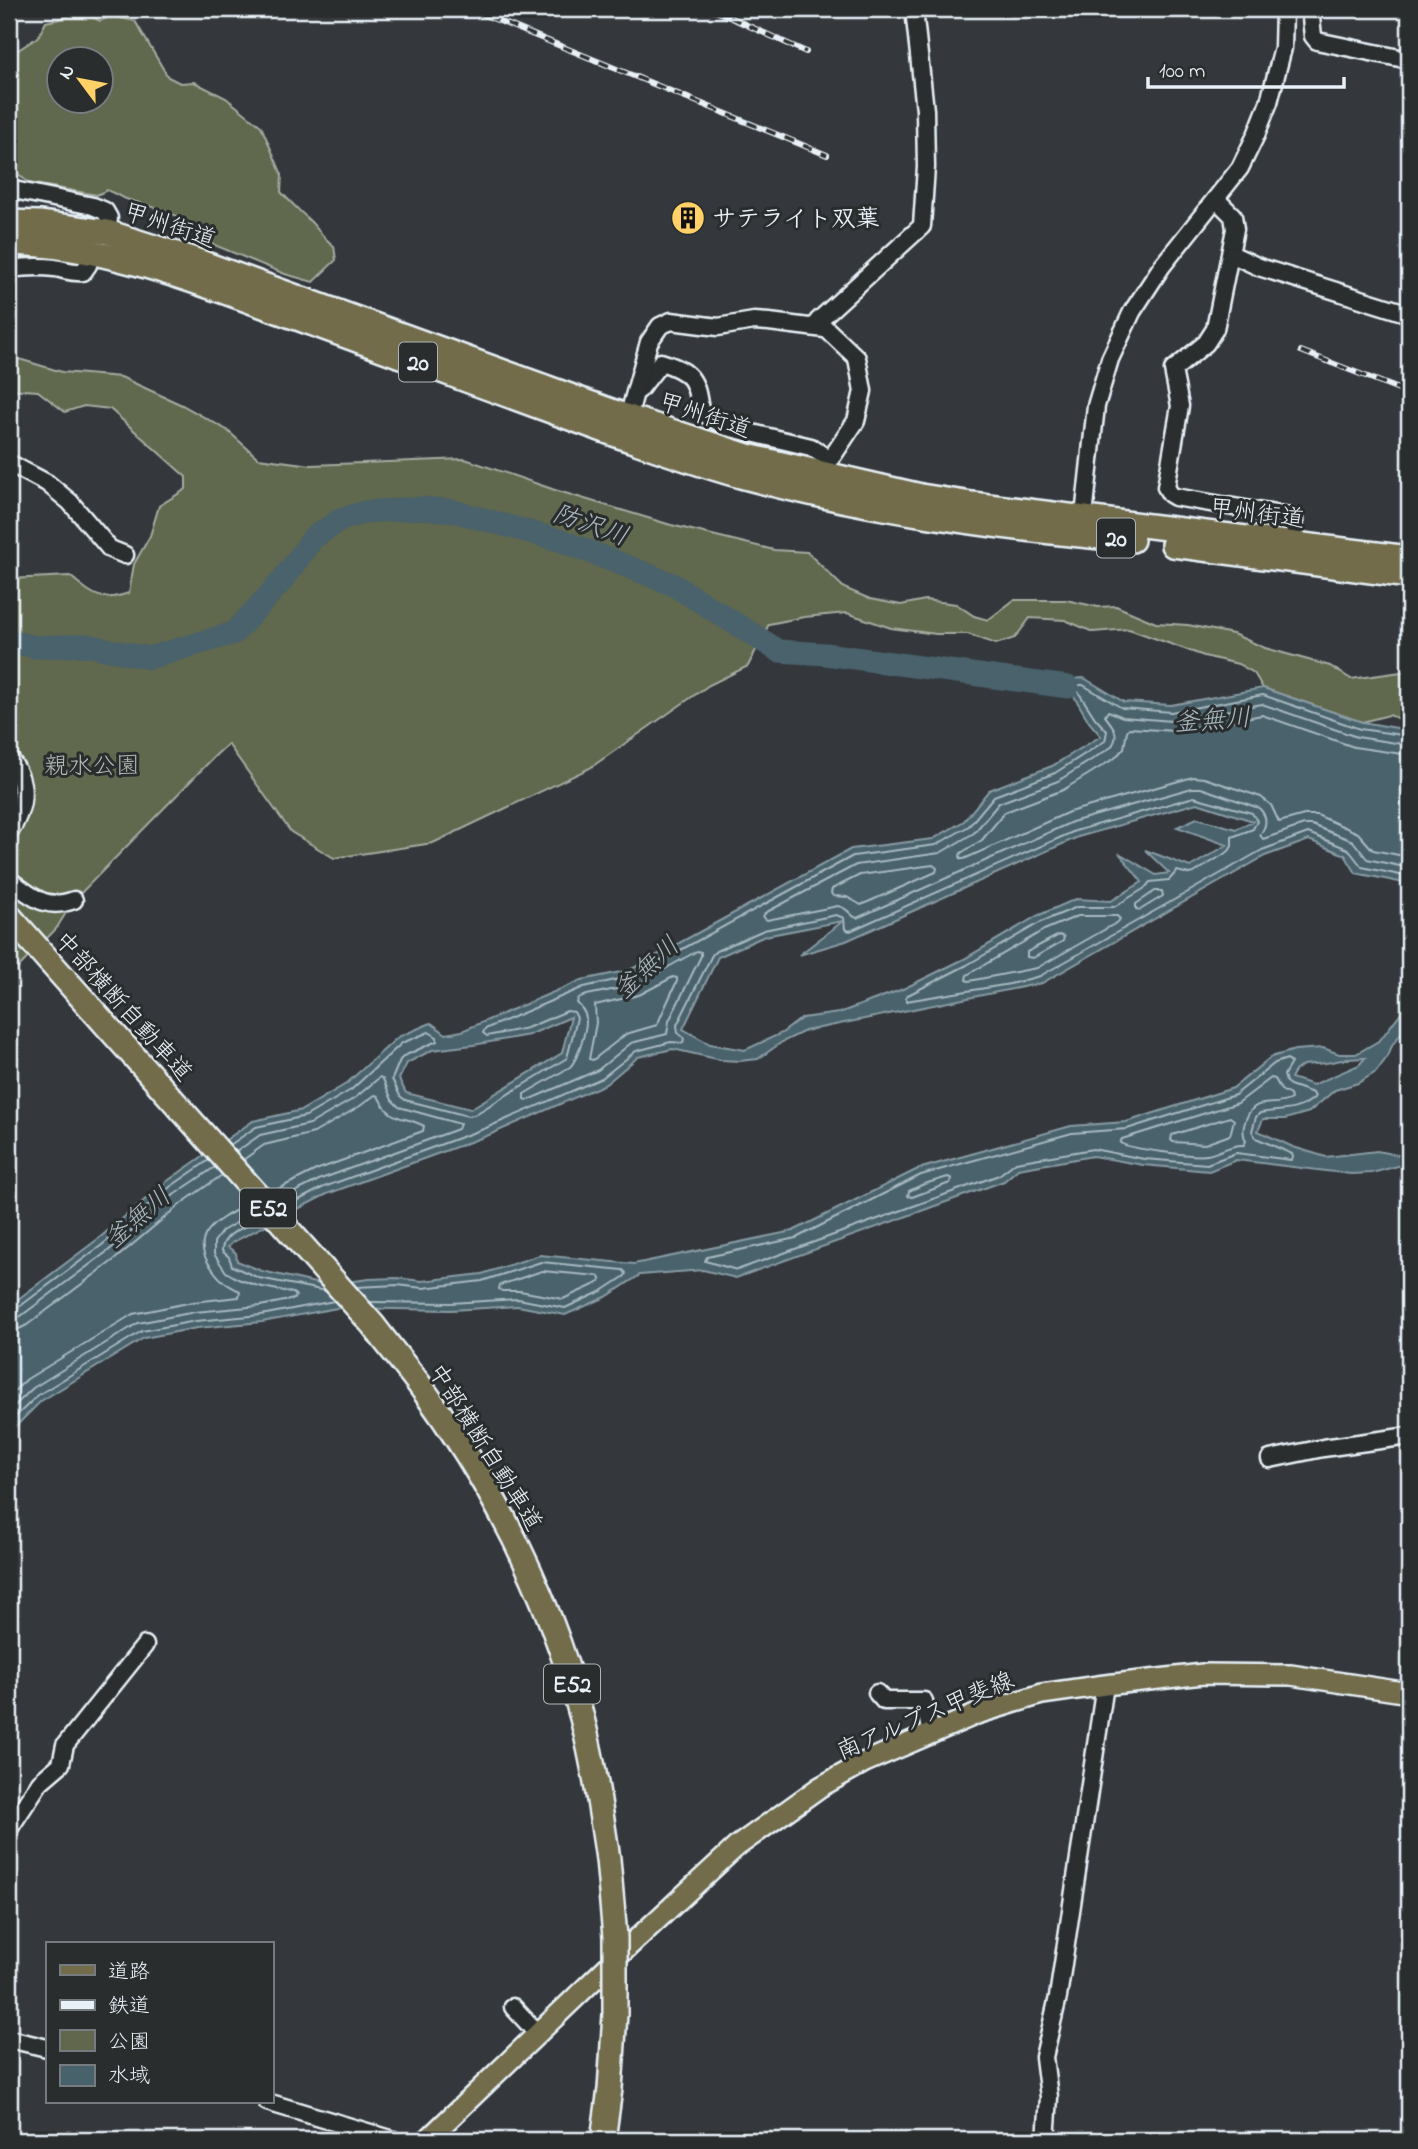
<svg xmlns="http://www.w3.org/2000/svg" width="1418" height="2149" viewBox="0 0 1418 2149" font-family="'Indie Flower','Klee One',sans-serif">
  <style>
    .green { fill: #61674d; stroke: #a4aca2; stroke-width: 2; fill-rule: evenodd }
    .water { fill: #48626c; stroke: #889ba4; stroke-width: 2; fill-rule: evenodd }
    .lines { fill: none; stroke-linecap: round; stroke-linejoin: round }
    .shore { stroke: #a8b8c0; stroke-width: 2 }
    .river { stroke: #48626c; stroke-width: 23 }
    .minor-casing { stroke: #e8f1f8; stroke-width: 21 }
    .major-casing { stroke: #e8f1f8; stroke-width: 24 }
    .highway-casing { stroke: #e8f1f8; stroke-width: 28 }
    .minor { stroke: #2a2d2e; stroke-width: 16 }
    .major { stroke: #726c4b; stroke-width: 19 }
    .highway { stroke: #726c4b; stroke-width: 23 }
    .rail-casing { stroke: #e8f1f8; stroke-width: 6 }
    .rail { stroke: #2a2d2e; stroke-width: 3.5; stroke-dasharray: 10; stroke-linecap: butt }
    .highway-bridge-casing { stroke: #e8f1f8; stroke-width: 28; stroke-linecap: butt }
    .highway-bridge { stroke: #726c4b; stroke-width: 23 }
    .labels { text-anchor: middle; stroke-width: 6; stroke-linejoin: round; paint-order: stroke }
    .shield { fill: #2a2d2e; stroke: #afb6bb; stroke-width: 2 }
    .shield-label { font-size: 23px; font-weight: bold; fill: #e8f1f8 }
    .poi-label { font-size: 24px; font-weight: bold; fill: #e8f1f8; stroke: #2a2d2e; text-anchor: start }
    .street-label { font-size: 24px; fill: #e8f1f8; stroke: #2a2d2e }
    .park-label { font-size: 24px; fill: #b2bab4; stroke: #2a2d2e }
    .water-label { font-size: 26px; font-style: italic; fill: #a8b8c0; stroke: #2a2d2e }
  </style>
  <rect width="100%" height="100%" fill="#34383c"/>
  <filter id="ink" filterUnits="userSpaceOnUse"><feTurbulence type="fractalNoise" baseFrequency=".0143" numOctaves="2"/><feDisplacementMap in="SourceGraphic" scale="14" xChannelSelector="R" yChannelSelector="G"/><feConvolveMatrix kernelMatrix="1 2 1 2 8 2 1 2 1" color-interpolation-filters="sRGB"/></filter>
  <g filter="url(#ink)">
    <!-- green -->
    <g class="green">
      <path d="M81,11L100,21L112,16L135,21L168,77L180,83L194,82L226,98L261,126L282,175L281,192C290,202 300,211 310,221C319,230 322,237 334,246L336,260L313,282L285,274L207,242L180,217L156,208L126,199L107,190L97,195L29,183L9,167V56L38,37L46,22L64,18ZM60,60H102V102H60Z"/>
      <path d="M9,356L62,372L121,377L182,405L227,430L258,458L311,465L465,459L555,490L671,525L774,550L807,552L844,588L870,599L901,605L925,600L956,604L974,616L988,620L1014,600H1066L1098,607L1116,606L1156,623L1188,625L1233,634L1265,648L1330,666L1351,679L1409,671V722L1389,715L1362,722L1263,688L1254,673L1238,664L1204,656L1129,629L1093,632L1065,620L1030,618L1015,638L996,644L968,634H936L891,628L847,613L804,617L769,624L748,666L709,685L590,768L433,843L334,858L291,832L228,744L217,754L74,900L56,929L9,977V579L70,576C93,595 100,603 129,593L134,564L150,536L159,506L186,489V477L110,409L84,406L65,412L38,391L9,389Z"/>
    </g>
    <!-- water -->
    <path class="water" d="M1084,678L1124,702L1171,705L1263,688L1362,722L1409,730V884L1356,873L1345,855L1309,840L1265,856L1042,983L805,1031L782,1042L758,1059L739,1061L721,1060L673,1049L638,1057L606,1084L489,1135L327,1194L233,1242L228,1247L236,1253L237,1261L262,1271L324,1285L369,1279L397,1278L422,1281L482,1274L540,1255L634,1264L793,1231L918,1169L1071,1126L1126,1122L1233,1088L1271,1057L1295,1050L1323,1048L1339,1054H1356L1380,1040L1409,1002V1023L1393,1044L1385,1060L1376,1072L1358,1083L1335,1090L1309,1112L1285,1119H1263L1258,1131L1293,1147L1326,1157L1377,1151L1409,1157V1163L1372,1173L1351,1174L1236,1160L1209,1171L1143,1165L1093,1156L1018,1169L1004,1181L736,1278L703,1270L640,1275L606,1297L565,1315L518,1306L451,1310L337,1308L262,1322L197,1328L144,1338L41,1401L9,1433V1306L98,1239L166,1182L253,1121L302,1110L346,1084L398,1037L431,1023L446,1034L462,1031L582,980L630,970L851,849L933,839L964,821L989,790L1052,766L1101,736L1089,722L1074,696L1035,682ZM1197,803L1253,821L1236,829L1197,818L1177,827L1227,845L1190,867L1145,850L1169,873L1156,875L1119,853L1142,882L1111,901L1076,899L1037,916L964,959L903,989L839,1013L802,1018L782,1033L745,1050L710,1044L683,1029L718,957L765,936L843,921L799,955L846,941L1078,837ZM571,1017L562,1053L470,1109L406,1093L399,1079L407,1063L432,1050L473,1045L529,1035ZM1365,1058L1359,1065L1313,1085L1291,1078L1295,1071L1303,1065L1326,1063L1347,1059Z"/>
    <g class="lines">
      <!-- shore -->
      <g class="shore">
        <path d="M1409,745L1357,737L1262,704L1172,721L1123,717L1108,711L1105,716C1114,727 1121,736 1110,748L1058,781L999,803L974,833L940,853L856,865L765,913L763,917L767,920L838,906C849,908 851,917 857,918L1072,822L1192,788H1201L1259,808C1268,817 1267,825 1260,835L1263,839L1304,825H1312L1353,841L1367,859L1409,868"/>
        <path d="M1409,755L1354,747L1262,715L1175,731L1129,728L1127,731L1124,748L1115,758L1063,790L1005,812L982,840L961,853L960,856L961,859H964L1069,812L1193,777L1204,778L1261,797L1271,805L1279,822L1304,815H1317L1358,833L1373,850L1409,857"/>
        <path d="M933,865L937,868L936,872L861,905L847,897L833,896L831,893L832,889L860,875Z"/>
        <path d="M1155,891H1162L1163,896L1140,910L1136,909V904Z"/>
        <path d="M1078,916H1117L1120,919L1118,922L1037,968L969,981L966,980L967,975L1044,930Z"/>
        <path d="M1059,935L1064,937L1063,941L1033,958L1027,957V952Z"/>
        <path d="M697,951L701,952V956L669,1021L667,1034L631,1043L598,1070L528,1100L524,1099V1094L570,1067C578,1059 587,1029 586,1018C585,1011 581,1007 577,1003L578,999L587,995L636,985Z"/>
        <path d="M673,977L677,978V981L657,1025L626,1034L593,1060L589,1059L596,1023L595,1005L639,995Z"/>
        <path d="M1287,1059L1291,1063L1284,1075L1286,1082L1290,1085L1313,1093L1315,1097C1297,1113 1282,1109 1260,1113L1256,1117L1252,1131L1256,1138L1292,1154L1293,1157L1291,1160L1236,1153L1207,1164L1144,1159L1093,1149L1016,1162L999,1175L737,1270L705,1261L707,1257L796,1238L921,1175L1072,1133L1127,1129L1235,1095L1275,1063Z"/>
        <path d="M1271,1078L1275,1079L1281,1090L1290,1095L1291,1099C1274,1109 1256,1094 1246,1119C1243,1127 1242,1133 1246,1141L1244,1145C1230,1144 1220,1153 1207,1155C1194,1157 1130,1149 1120,1143L1122,1139L1238,1103Z"/>
        <path d="M1230,1117L1234,1120L1230,1135L1205,1144L1173,1142L1171,1140L1172,1135Z"/>
        <path d="M230,1145L256,1127L306,1116L351,1090L402,1043L429,1032L437,1037V1041L404,1056L400,1060L392,1079L400,1096L405,1100L468,1116L474,1115L567,1058L577,1018L574,1012L567,1011L527,1028L487,1036L483,1033L485,1029L584,987L633,976L853,856L936,845L969,826L994,796L1055,773L1105,741L1107,731L1095,718L1077,690L1079,685H1083L1122,708L1171,712L1263,695L1360,729L1409,736"/>
        <path d="M236,1152L260,1135L310,1124L355,1098L380,1077L383,1079L392,1100L399,1107L460,1124L458,1129L321,1179L279,1200"/>
        <path d="M243,1160L264,1145L314,1133L360,1106L375,1095L378,1096C392,1124 402,1114 424,1126L423,1131L316,1170L272,1192"/>
        <path d="M948,1177L952,1179L950,1183L912,1197L908,1196L909,1191L924,1184Z"/>
        <path d="M285,1207L324,1187L486,1128L602,1078L636,1051L671,1042L683,1043L684,1038L678,1033L677,1025L712,955L716,951L764,930L836,915L844,918L845,929L850,931L1075,831L1194,797L1252,813L1257,821L1253,829L1232,837V846L1229,851L1194,873L1189,874L1177,871L1169,880L1150,882L1145,888L1114,907H1077L1041,922L967,965L906,996V1001L1010,984L1040,976L1262,850L1308,833L1348,849L1362,867L1409,877"/>
        <path d="M261,1219C248,1226 221,1233 222,1251L229,1257L232,1266L259,1278L326,1291"/>
        <path d="M542,1271L598,1276L601,1280L598,1283L563,1299L520,1291H502L499,1289L500,1285Z"/>
        <path d="M357,1287L397,1285L423,1288L482,1281L541,1262L623,1270L626,1273L625,1276L602,1291L565,1308L518,1299L451,1303L370,1302"/>
        <path d="M9,1311L15,1310L102,1245L170,1187L209,1160"/>
        <path d="M9,1320L21,1316L108,1251L175,1194L215,1167"/>
        <path d="M9,1330L19,1329L27,1325L114,1260L182,1203L222,1175"/>
        <path d="M9,1396L27,1379L133,1314L193,1302L239,1297L240,1291C226,1285 219,1279 211,1267C186,1233 222,1218 248,1204"/>
        <path d="M9,1411L33,1388L138,1323L195,1312L260,1306L294,1299L296,1296L293,1293L258,1286L238,1279L226,1272L214,1254V1242L222,1231L255,1212"/>
        <path d="M9,1423L38,1395L142,1331L196,1321L261,1315L334,1301"/>
      </g>
      <!-- river -->
      <path class="river" d="M9,641L35,647L86,645L149,658L234,633L281,582L313,538L340,520L365,512L422,508L453,511L562,541L672,584L779,651L825,654L1068,687"/>
      <!-- minor casing -->
      <g class="minor-casing">
        <g id="minor">
          <path d="M1310,9L1313,36L1317,41L1409,60"/>
          <path d="M9,189L93,206L105,211L109,218L107,232"/>
          <path d="M1216,199L1233,216L1235,229L1215,329L1206,343L1173,370L1180,406L1166,487L1170,494L1175,497L1287,516L1294,519L1295,544"/>
          <path d="M1231,254L1259,267L1409,314"/>
          <path d="M9,269C25,267 39,266 55,268C66,270 72,273 83,272L88,265L91,252"/>
          <path d="M639,390L661,362C692,372 696,379 700,411L727,427L811,447L830,460"/>
          <path d="M626,425L649,342L660,326L671,321L718,327L754,321L769,322L825,329"/>
          <path d="M9,463L47,483L70,502L110,549L125,555"/>
          <path d="M825,476L830,460L856,421L863,391L857,358L818,321L922,226L926,167L925,110L914,9"/>
          <path d="M1083,525L1096,406L1110,359L1132,312L1162,266L1240,168L1256,135L1269,102L1283,48L1284,9"/>
          <path d="M9,758C29,782 25,808 9,833"/>
          <path d="M9,880C33,896 44,911 74,900"/>
          <path d="M1270,1459L1323,1448L1409,1436"/>
          <path d="M877,1693L884,1701H924L931,1734"/>
          <path d="M9,1829L40,1782L61,1764L65,1745L145,1645"/>
          <path d="M513,2007L538,2034"/>
          <path d="M9,2039L47,2048"/>
          <path d="M267,2102L394,2140"/>
          <path d="M1046,2140L1049,2097L1044,2057L1058,1997L1105,1685"/>
        </g>
      </g>
      <!-- major casing -->
      <g class="major-casing">
        <path id="major" d="M427,2140L629,1946L736,1847L820,1787L865,1762L977,1714L1042,1694L1105,1685L1203,1674L1291,1675L1409,1693"/>
      </g>
      <!-- highway casing -->
      <g class="highway-casing">
        <g id="highway">
          <path d="M9,222L39,223L107,232L189,258L628,417L747,456L921,496L972,504L1409,558"/>
          <path d="M9,243C109,245 204,285 297,318C405,358 513,398 622,437C662,451 703,466 744,477C871,511 1002,529 1132,540"/>
          <path d="M1173,545L1409,576"/>
          <path d="M9,916L373,1325C388,1345 404,1364 419,1384C493,1484 550,1597 582,1718C594,1764 601,1812 608,1859"/>
          <path d="M603,2140L610,2089L615,2014"/>
        </g>
      </g>
      <!-- minor -->
      <use href="#minor" class="minor"/>
      <!-- major -->
      <use href="#major" class="major"/>
      <!-- highway -->
      <use href="#highway" class="highway"/>
      <!-- rail casing -->
      <g class="rail-casing">
        <g id="rail">
          <path d="M470,9L827,155"/>
          <path d="M712,9L806,52"/>
          <path d="M1301,351L1409,393"/>
        </g>
      </g>
      <!-- rail -->
      <use href="#rail" class="rail"/>
      <!-- highway-bridge casing -->
      <g class="highway-bridge-casing">
        <path id="highway-bridge" d="M608,1859L615,1937V2014"/>
      </g>
      <!-- highway-bridge -->
      <use href="#highway-bridge" class="highway-bridge"/>
    </g>
  </g>
  <!-- icons -->
  <defs>
    <g id="building-disc" transform="scale(1.75)"><circle r="9.5" fill="#ffd166" stroke="#2a2d2e"/><path d="M-4-6H4V6H1V3H-1V6H-4ZM-2.5-4.3h1.7v1.8h-1.7ZM.8-4.3h1.7v1.8H.8ZM-2.5-1h1.7V.8h-1.7ZM.8-1h1.7V.8H.8Z" fill="#111"/></g>
  </defs>
  <g fill-rule="evenodd">
    <use href="#building-disc" x="688" y="218"/>
  </g>
  <g class="labels">
    <!-- shield labels -->
    <g class="shield">
      <rect x="399" y="342.5" width="38" height="39" rx="5"/>
      <rect x="1097" y="518.5" width="38" height="39" rx="5"/>
      <rect x="240" y="1188.5" width="56" height="39" rx="5"/>
      <rect x="544" y="1664.5" width="56" height="39" rx="5"/>
    </g>
    <g class="shield-label">
      <text x="418" y="370">20</text>
      <text x="1116" y="546">20</text>
      <text x="268" y="1216">E52</text>
      <text x="572" y="1692">E52</text>
    </g>
    <!-- poi labels -->
    <g class="poi-label">
      <text x="712" y="226">サテライト双葉</text>
    </g>
    <!-- street labels -->
    <g class="street-label">
      <text transform="translate(170 225) rotate(18)" y="8">甲州街道</text>
      <text transform="translate(705 415) rotate(18)" y="8">甲州街道</text>
      <text transform="translate(1257 513) rotate(7)" y="8">甲州街道</text>
      <text transform="translate(124 1006) rotate(48)" y="8">中部横断自動車道</text>
      <text transform="translate(486 1447) rotate(58)" y="8">中部横断自動車道</text>
      <text transform="translate(925 1715) rotate(-23)" y="8">南アルプス甲斐線</text>
    </g>
    <!-- park labels -->
    <g class="park-label">
      <text x="92" y="773">親水公園</text>
    </g>
    <!-- water labels -->
    <g class="water-label">
      <text transform="translate(591 524) rotate(19)" y="9">防沢川</text>
      <text transform="translate(1212 719) rotate(-4)" y="9">釜無川</text>
      <text transform="translate(646 967) rotate(-43)" y="9">釜無川</text>
      <text transform="translate(137 1217) rotate(-41)" y="9">釜無川</text>
    </g>
  </g>
  <!-- margin -->
  <rect width="1418" height="2149" fill="none" stroke="#2a2d2e" stroke-width="35"/>
  <rect x="18" y="18" width="1383" height="2114" fill="none" stroke="#e8f1f8" stroke-width="2.5" filter="url(#ink)"/>
  <!-- legend -->
  <rect x="46" y="1942" width="228" height="161" fill="#2a2d2e" stroke="#767b7f" stroke-width="2"/>
  <rect x="60" y="1965" width="35" height="10" fill="#726c4b" stroke="#767b7f" stroke-width="2"/>
  <text x="108" y="1978" font-size="21" fill="#e8f1f8">道路</text>
  <rect x="60" y="2000" width="35" height="10" fill="#e8f1f8" stroke="#767b7f" stroke-width="2"/>
  <text x="108" y="2012" font-size="21" fill="#e8f1f8">鉄道</text>
  <rect x="60" y="2030" width="35" height="21" fill="#61674d" stroke="#767b7f" stroke-width="2"/>
  <text x="108" y="2048" font-size="21" fill="#e8f1f8">公園</text>
  <rect x="60" y="2065" width="35" height="21" fill="#48626c" stroke="#767b7f" stroke-width="2"/>
  <text x="108" y="2082" font-size="21" fill="#e8f1f8">水域</text>
  <!-- north arrow -->
  <g transform="translate(80 80) rotate(302)"><circle r="33" fill="#2a2d2e" stroke="#767b7f" stroke-width="2"/>
  <path d="M0-5L12 26L0 18L-12 26Z" fill="#ffd166"/>
  <text y="-10" font-size="19" font-weight="bold" text-anchor="middle" fill="#e8f1f8">N</text>
  </g>
  <!-- scale -->
  <path d="M1148 77v10h196v-10" fill="none" stroke="#e8f1f8" stroke-width="3.5"/>
  <text x="1159" y="77" font-size="21" fill="#e8f1f8" stroke="#2a2d2e" stroke-width="5" paint-order="stroke">100 m</text>
</svg>
